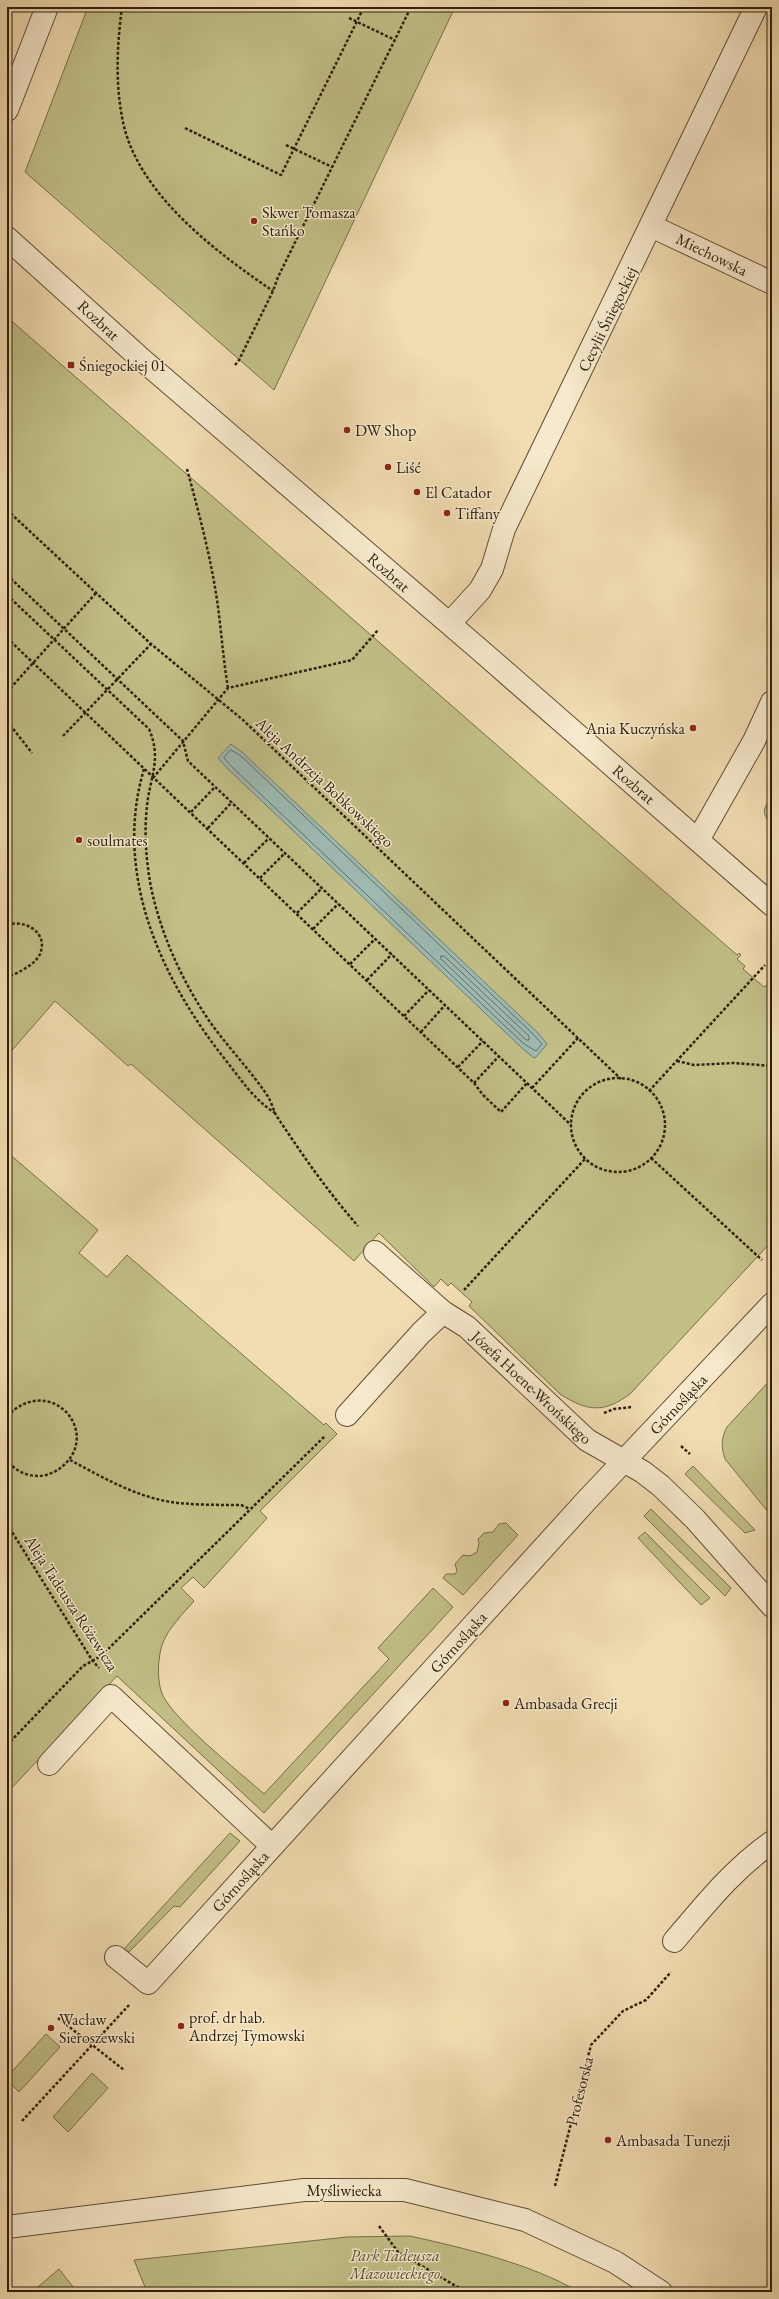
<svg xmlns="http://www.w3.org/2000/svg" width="779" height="2299" viewBox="0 0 779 2299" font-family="'EB Garamond',serif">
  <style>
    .green { fill: #c2bf87; stroke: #78704a }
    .water { fill: #9dbab3; stroke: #717c71 }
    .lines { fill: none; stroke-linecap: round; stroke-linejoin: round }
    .shore { stroke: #666d60; stroke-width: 1 }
    .minor-casing { stroke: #5f4f36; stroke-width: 24 }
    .path { stroke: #2e200d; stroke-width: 2.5; stroke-dasharray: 3 2; stroke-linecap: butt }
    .minor { stroke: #f7e9cd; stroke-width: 22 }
    .poi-dot { fill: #8f2418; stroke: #f7e9cd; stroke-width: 1.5 }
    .labels { text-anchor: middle; stroke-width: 3; stroke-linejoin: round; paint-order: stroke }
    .poi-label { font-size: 16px; fill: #2e200d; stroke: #f7e9cd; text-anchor: start }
    .street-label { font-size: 16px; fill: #2e200d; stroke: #f7e9cd }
    .park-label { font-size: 16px; font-style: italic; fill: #5a5032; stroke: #f7e9cd }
  </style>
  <rect width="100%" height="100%" fill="#f2ddb2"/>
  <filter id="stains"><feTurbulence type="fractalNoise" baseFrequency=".005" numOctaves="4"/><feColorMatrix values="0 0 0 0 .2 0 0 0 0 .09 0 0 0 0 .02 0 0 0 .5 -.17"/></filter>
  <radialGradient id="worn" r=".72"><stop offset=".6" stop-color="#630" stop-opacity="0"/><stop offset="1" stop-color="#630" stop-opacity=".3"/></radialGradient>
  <!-- green -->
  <g class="green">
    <path d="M88,7H455L274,390L25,172Z"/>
    <path d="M7,317L737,955L739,953L741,955L737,959L745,966L743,969L764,987L767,985L772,989V1241L630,1394C604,1413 588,1412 560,1394L469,1306L472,1302L451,1283L448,1286L441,1279L434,1287L379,1233L354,1261L131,1064L128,1066L55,1001L7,1056Z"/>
    <path d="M772,794V824C759,812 765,808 772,794Z"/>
    <path d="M7,1152L98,1230L79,1253L107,1277L127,1255L324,1425L326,1423L337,1434L260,1511L267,1518L204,1588L193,1577L181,1588L194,1601C183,1614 168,1628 162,1645C158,1659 157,1676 161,1691C169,1717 241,1773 264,1794L389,1659L378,1648L433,1588L453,1607L264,1813L117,1676L7,1793Z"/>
    <path d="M772,1378V1495L768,1512L725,1459C721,1447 721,1438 727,1427Z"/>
    <path d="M693,1466L755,1530L745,1533L685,1474Z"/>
    <path d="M651,1509L731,1588L725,1596L644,1516Z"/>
    <path d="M506,1523L518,1535L463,1595L443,1578L446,1574H455L457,1571L455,1564L463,1555L470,1556L477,1552L479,1543L478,1539L484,1533L493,1532L499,1524Z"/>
    <path d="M645,1532L710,1598L701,1605L638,1538Z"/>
    <path d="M230,1833L240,1841L180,1907L174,1906L129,1952L124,1949Z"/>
    <path d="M46,2034L60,2047L19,2092L7,2080V2077Z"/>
    <path d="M92,2073L108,2088L68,2132L53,2117Z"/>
    <path d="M410,2236C464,2248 532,2264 579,2292H360L358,2289L316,2292H147L134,2260L347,2237Z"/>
    <path d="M59,2269L77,2292H32Z"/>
  </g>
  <!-- water -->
  <path class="water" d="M231,744L242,752L538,1033L547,1044L536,1057L534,1058L523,1049L227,768L218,758Z"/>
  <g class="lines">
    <!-- shore -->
    <g class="shore">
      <path d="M231,750L241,756L533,1034L542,1044L536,1051L524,1044L232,767L224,758Z"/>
      <path d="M441,956H444L529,1036V1040H526L441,959Z"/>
    </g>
    <!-- minor casing -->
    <g class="minor-casing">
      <g id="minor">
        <path d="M7,110L47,7"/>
        <path d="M651,226L772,283"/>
        <path d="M7,238L139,357L480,650L772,905"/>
        <path d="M450,623L480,590L492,569L504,529L756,7"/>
        <path d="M698,840L754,741L772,702"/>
        <path d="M375,1252L443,1312L467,1327L587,1440L643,1472L661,1486L695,1519L772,1606"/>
        <path d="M347,1415L421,1333L443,1312"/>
        <path d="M49,1764L111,1696L272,1846"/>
        <path d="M674,1941C705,1905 733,1869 772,1842"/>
        <path d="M116,1957L148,1983L587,1500L772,1304"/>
        <path d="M7,2227L304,2190H405L525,2220L615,2262L661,2292"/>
      </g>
    </g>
    <!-- path -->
    <g class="path">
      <path d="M122,7C117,45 115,84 123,122C138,194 216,252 273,291"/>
      <path d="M349,18L395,40"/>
      <path d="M185,128L281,175L364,7"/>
      <path d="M286,145L332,167"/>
      <path d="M235,365L239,360L273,291L278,277L411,7"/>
      <path d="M187,469C200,517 213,565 219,615C222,640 224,664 228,688"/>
      <path d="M7,510L151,644L243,720L621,1079"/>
      <path d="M7,575L183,741L188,761L571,1125"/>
      <path d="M7,595L149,729C162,759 150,777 147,806C144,832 146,861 151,887C161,935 182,981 210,1022C228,1047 250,1070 267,1095C271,1101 273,1109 276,1115C301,1153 328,1192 358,1226"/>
      <path d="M7,638L474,1083L483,1095L501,1112L527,1083"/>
      <path d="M7,692L96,593"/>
      <path d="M7,721L32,753"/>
      <path d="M63,736L151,644"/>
      <path d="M144,769C113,873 160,977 224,1058C240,1078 253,1099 275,1113"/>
      <path d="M153,778L228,688L352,660L378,630"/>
      <path d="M191,812L215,787"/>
      <path d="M208,828L232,802"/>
      <path d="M244,863L269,838"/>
      <path d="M260,878L285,853"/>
      <path d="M297,913L322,888"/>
      <path d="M7,925C24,919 49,932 40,954C35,965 18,973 7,977"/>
      <path d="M313,929L338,904"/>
      <path d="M350,964L375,939"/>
      <path d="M367,980L392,954"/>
      <path d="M404,1016L429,990"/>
      <path d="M421,1032L445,1005"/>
      <path d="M677,1061L694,1065L734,1063L772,1066"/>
      <path d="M458,1067L483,1041"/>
      <circle cx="618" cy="1125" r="47"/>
      <path d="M474,1083L499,1056"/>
      <path d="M532,1088L578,1038"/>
      <path d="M649,1091L765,965"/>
      <path d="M651,1158L762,1260"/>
      <path d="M464,1290L585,1159"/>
      <path d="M604,1413L614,1409L632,1407"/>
      <path d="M7,1416C50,1373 100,1430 65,1464C58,1471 48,1476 38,1476C26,1476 13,1470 7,1459"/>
      <path d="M681,1446L690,1454"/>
      <path d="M70,1460C104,1478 139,1499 179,1503C199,1505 220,1505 241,1505L250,1509"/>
      <path d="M7,1524L92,1660L99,1668"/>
      <path d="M769,1536L772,1539"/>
      <path d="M7,1745L83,1666L101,1656L325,1436"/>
      <path d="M58,2018L124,2070"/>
      <path d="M22,2121L129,2005"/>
      <path d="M555,2186L591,2045L623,2011L646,2000L671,1972"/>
      <path d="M379,2226L398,2252L466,2292"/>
    </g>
    <!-- minor -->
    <use href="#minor" class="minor"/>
  </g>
  <!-- markers -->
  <g class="poi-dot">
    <circle cx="254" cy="221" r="4"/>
    <rect x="67" y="361" width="8" height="8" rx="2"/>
    <circle cx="347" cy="430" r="4"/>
    <circle cx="388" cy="467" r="4"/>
    <circle cx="417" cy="492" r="4"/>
    <circle cx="447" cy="513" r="4"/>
    <circle cx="693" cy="728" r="4"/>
    <circle cx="79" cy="840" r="4"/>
    <circle cx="506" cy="1703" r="4"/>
    <circle cx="181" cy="2026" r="4"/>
    <circle cx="51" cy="2028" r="4"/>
    <circle cx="608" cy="2140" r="4"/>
  </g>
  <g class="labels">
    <!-- poi labels -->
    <g class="poi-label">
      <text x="262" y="218">Skwer Tomasza<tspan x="262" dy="18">Stańko</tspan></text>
      <text x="79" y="371">Śniegockiej 01</text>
      <text x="355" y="436">DW Shop</text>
      <text x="396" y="473">Liść</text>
      <text x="425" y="498">El Catador</text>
      <text x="455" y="519">Tiffany</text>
      <text x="685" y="734" text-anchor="end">Ania Kuczyńska</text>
      <text x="87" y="846">soulmates</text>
      <text x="514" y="1709">Ambasada Grecji</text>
      <text x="189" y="2023">prof. dr hab.<tspan x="189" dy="18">Andrzej Tymowski</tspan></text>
      <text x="59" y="2025">Wacław<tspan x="59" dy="18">Sieroszewski</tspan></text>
      <text x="616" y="2146">Ambasada Tunezji</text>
    </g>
    <!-- street labels -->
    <g class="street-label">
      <text transform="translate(712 254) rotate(26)" y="6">Miechowska</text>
      <text transform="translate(607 319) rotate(-64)" y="6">Cecylii Śniegockiej</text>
      <text transform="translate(99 320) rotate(43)" y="6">Rozbrat</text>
      <text transform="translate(389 572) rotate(41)" y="6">Rozbrat</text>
      <text transform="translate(325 782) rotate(43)" y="6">Aleja Andrzeja Bobkowskiego</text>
      <text transform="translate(634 784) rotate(41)" y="6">Rozbrat</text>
      <text transform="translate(532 1387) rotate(43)" y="6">Józefa Hoene-Wrońskiego</text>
      <text transform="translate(678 1404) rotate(-47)" y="6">Górnośląska</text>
      <text transform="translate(72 1603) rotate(57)" y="6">Aleja Tadeusza Różewicza</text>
      <text transform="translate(458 1642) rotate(-48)" y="6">Górnośląska</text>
      <text transform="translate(240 1881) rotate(-48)" y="6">Górnośląska</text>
      <text transform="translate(579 2091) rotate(-76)" y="6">Profesorska</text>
      <text x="344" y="2196">Myśliwiecka</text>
    </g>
    <!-- park labels -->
    <g class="park-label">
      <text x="395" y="2261">Park Tadeusza<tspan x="395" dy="18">Mazowieckiego</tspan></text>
    </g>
  </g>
  <!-- margin -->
  <rect width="779" height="2299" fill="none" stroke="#f2ddb2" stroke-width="24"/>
  <rect x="8" y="8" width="763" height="2283" fill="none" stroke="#2e200d" stroke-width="2"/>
  <rect x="12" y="12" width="755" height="2275" fill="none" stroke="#2e200d"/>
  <rect width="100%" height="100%" filter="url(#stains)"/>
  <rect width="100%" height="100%" fill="url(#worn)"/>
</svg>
